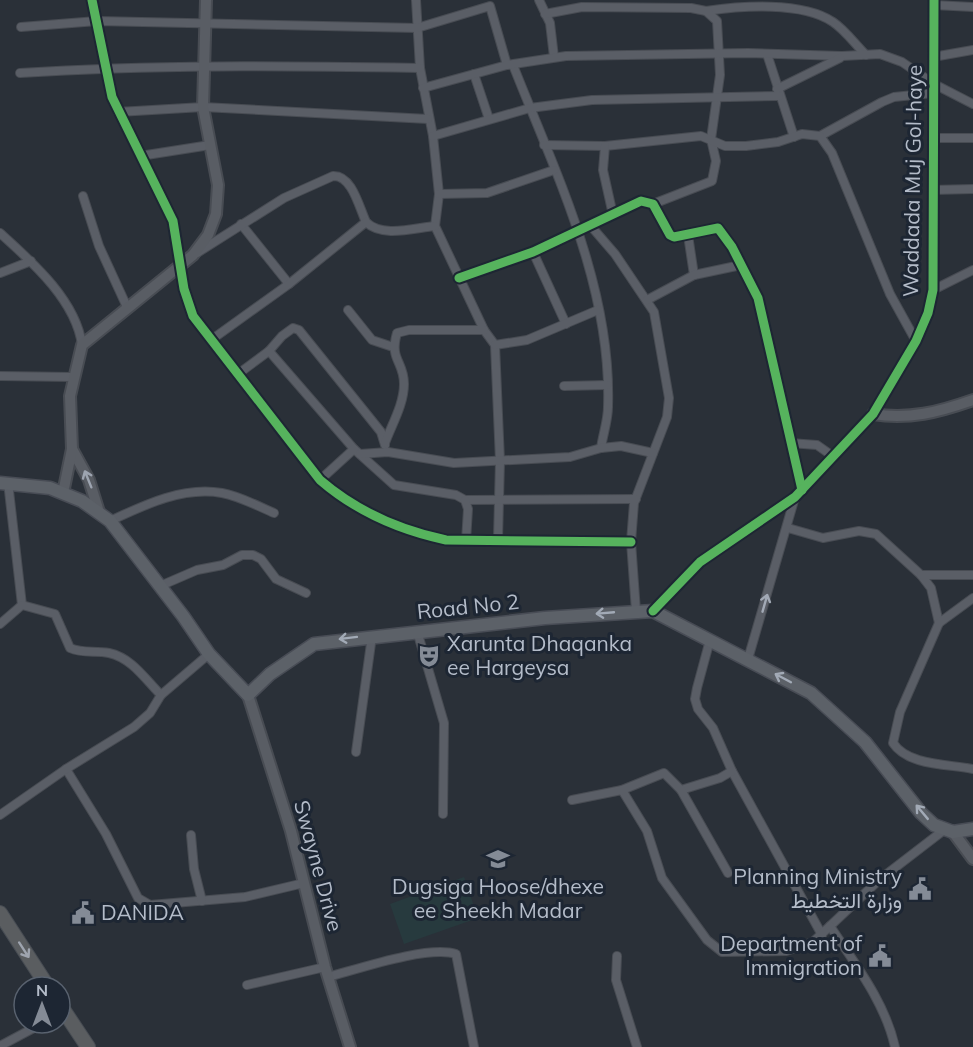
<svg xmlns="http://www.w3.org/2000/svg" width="973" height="1047" viewBox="0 0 973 1047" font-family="Mulish,Vazirmatn,sans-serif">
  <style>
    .pitch { fill: #273a3e }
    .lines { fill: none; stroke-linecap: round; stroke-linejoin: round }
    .street-casing { stroke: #484c53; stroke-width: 10 }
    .secondary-casing { stroke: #484c53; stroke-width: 14 }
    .primary-casing { stroke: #484c55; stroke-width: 15 }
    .highway-casing { stroke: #474c53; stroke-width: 16 }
    .street { stroke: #5a5e66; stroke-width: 8 }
    .secondary { stroke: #595d64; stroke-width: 10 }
    .primary { stroke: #5c6168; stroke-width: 12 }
    .highway { stroke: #5a5d60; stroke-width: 14 }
    .cycleway-casing { stroke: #1d2633; stroke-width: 13 }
    .cycleway { stroke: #56b35d; stroke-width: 9 }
    .oneway { stroke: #9da4b0 }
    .oneway2 { stroke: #a2a9b5 }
    .oneway3 { stroke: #a2aab6 }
    .oneway4 { stroke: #9ea4af }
    .labels { text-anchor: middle; stroke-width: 6; stroke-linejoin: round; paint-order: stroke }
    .street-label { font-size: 21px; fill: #b4bcc9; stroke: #1d2633 }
    .poi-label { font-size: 21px; fill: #b4bcc9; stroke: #1d2633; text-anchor: start }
  </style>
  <rect width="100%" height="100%" fill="#2a3038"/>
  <!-- pitch -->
  <path class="pitch" d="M464,877L478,918L404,944L390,904Z"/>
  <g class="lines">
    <!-- street casing -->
    <g class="street-casing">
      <g id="street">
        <path d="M92,0L112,97L173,221L184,289L193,316L320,480C356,511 399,530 446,540L631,542"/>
        <path d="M416,0L420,68L433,136L439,194L435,226L484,330L495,345L500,461L498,539"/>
        <path d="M539,0L550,23L554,57"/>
        <path d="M934,5L973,7"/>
        <path d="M706,11C741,6 802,1 833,22C845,30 855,44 866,55"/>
        <path d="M545,14L582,7L691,8L706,11L717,21L720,75L711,139L716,161L712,181L653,204"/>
        <path d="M21,27L97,21L417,28L490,6L507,65"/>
        <path d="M767,54L794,137"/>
        <path d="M933,57L973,50"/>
        <path d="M513,65C556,174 612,287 608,407C608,420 603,434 601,448"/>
        <path d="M20,73C153,64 286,66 420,68"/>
        <path d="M474,74L489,119"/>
        <path d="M423,88L507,65L566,56L748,53L842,56L880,54L902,62L934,84L973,104"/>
        <path d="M777,89L840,58"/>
        <path d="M118,112L203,107L428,119"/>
        <path d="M433,136L530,108L592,100L779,96"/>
        <path d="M820,136L882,102L894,97L933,93"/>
        <path d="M932,138H973"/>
        <path d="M544,145L605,146L701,136L725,146H746L778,142L802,134L820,136L832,153L890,294L916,341"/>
        <path d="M605,146L603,170L613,215"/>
        <path d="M140,156L210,145"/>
        <path d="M932,190L973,189"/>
        <path d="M439,194L487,193L554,170"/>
        <path d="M83,196L99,246L127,307"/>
        <path d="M241,224L289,284"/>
        <path d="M590,225L615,254L654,312L669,398L667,417L634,503L631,542L636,611"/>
        <path d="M0,233C31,261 76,300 82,345"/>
        <path d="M688,235L694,275"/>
        <path d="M533,252L566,324"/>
        <path d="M197,253L284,198L333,176C352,175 359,207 366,222"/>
        <path d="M0,273L31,261"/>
        <path d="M459,278L533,252L641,201L653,204L670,235L674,237L718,228L732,247L758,298L802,490"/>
        <path d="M933,290L973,270"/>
        <path d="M647,300L694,275L741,265"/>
        <path d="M348,310L372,340L393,347"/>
        <path d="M211,340L289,284L366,222C382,238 414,228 435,226"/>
        <path d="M495,345L527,340L598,310"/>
        <path d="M269,351L282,336L293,328L299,330L381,432L385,445"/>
        <path d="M238,374L269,351L354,449L394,485L456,495L465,500L636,499"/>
        <path d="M0,376L73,377"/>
        <path d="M564,386L607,385"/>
        <path d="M385,443C392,424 404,404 404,384C404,361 389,360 397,333L409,330H484"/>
        <path d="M790,443L817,445L834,457"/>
        <path d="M360,454L388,452L454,463L570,457L601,448L621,446L653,453"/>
        <path d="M320,480L354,449"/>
        <path d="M8,482L22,605"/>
        <path d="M465,500L468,509L466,541"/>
        <path d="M110,521C144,505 183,486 222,493C239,496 258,506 274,513"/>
        <path d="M788,528L823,538L859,531L876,534L921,575L931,588L939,623"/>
        <path d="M921,575H973"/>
        <path d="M160,586L197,570L223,565L242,555H253L261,559L276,579L306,593"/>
        <path d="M973,598L939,623L900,712L893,743C908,766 949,764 973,769"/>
        <path d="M653,611L700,562L795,497L873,414L916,341L928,313L933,290L934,0"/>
        <path d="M0,624L22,605L55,614L70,648C83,654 95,650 109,653C132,658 145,679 161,695"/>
        <path d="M417,631L444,723L443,814"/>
        <path d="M710,640L697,688L695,699L698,709L713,728L732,771L822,935"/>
        <path d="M748,659L795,497"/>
        <path d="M356,752L372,636"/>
        <path d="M66,769L106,834L138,898L150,905L245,897L304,883"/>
        <path d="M622,790L647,831L662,878L707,940L722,952L786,951L813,942L879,880L944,830"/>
        <path d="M681,790L720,778L732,771"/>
        <path d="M572,800L622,790L664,773L681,790L728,873"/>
        <path d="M0,815L66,769L134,727L150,713L161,695L209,654"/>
        <path d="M191,835L194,869L202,901"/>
        <path d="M830,926C855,964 885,1002 895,1047"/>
        <path d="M617,956L616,980L637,1047"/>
        <path d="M328,977C358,969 428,945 456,954L474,1047"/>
        <path d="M247,985L325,967"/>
        <path d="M0,1046L43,1023"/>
      </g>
    </g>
    <!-- secondary casing -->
    <g class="secondary-casing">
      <g id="secondary">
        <path d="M873,414C909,420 939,412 973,400"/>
        <path d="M72,449L89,480L99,512"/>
        <path d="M63,493L72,449L70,396L82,345L193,255L208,235L216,214L218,185L203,107L206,0"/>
        <path d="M248,695L291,831L325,967L350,1047"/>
        <path d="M953,832L973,859"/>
      </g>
    </g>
    <!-- primary casing -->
    <g class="primary-casing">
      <path id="primary" d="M0,483L50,488L82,501L110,521L183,616L209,654L248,695L270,674L314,644L545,618L653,611L811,693L865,742L921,813L934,825L953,832L973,829"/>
    </g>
    <!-- highway casing -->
    <g class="highway-casing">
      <g id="highway">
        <path d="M0,913L48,987"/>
        <path d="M60,1005L88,1047"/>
      </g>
    </g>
    <!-- street -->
    <use href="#street" class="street"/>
    <!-- secondary -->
    <use href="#secondary" class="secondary"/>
    <!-- primary -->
    <use href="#primary" class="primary"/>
    <!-- highway -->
    <use href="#highway" class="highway"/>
    <!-- cycleway casing -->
    <g class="cycleway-casing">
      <g id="cycleway">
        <path d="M92,0L112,97L173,221L184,289L193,316L320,480C356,511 399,530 446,540L631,542"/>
        <path d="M459,278L533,252L641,201L653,204L670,235L674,237L718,228L732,247L758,298L802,490"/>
        <path d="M653,611L700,562L795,497L873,414L916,341L928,313L933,290L934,0"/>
      </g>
    </g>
    <!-- cycleway -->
    <use href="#cycleway" class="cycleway"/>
  </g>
  <!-- one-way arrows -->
  <defs><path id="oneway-shaft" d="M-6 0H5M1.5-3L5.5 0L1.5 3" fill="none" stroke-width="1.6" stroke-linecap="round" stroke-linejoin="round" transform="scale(1.5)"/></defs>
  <use class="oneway" href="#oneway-shaft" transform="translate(88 479) rotate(-112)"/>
  <use class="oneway2" href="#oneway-shaft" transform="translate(765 603) rotate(-74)"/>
  <g class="oneway3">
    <use href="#oneway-shaft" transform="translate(605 613) rotate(175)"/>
    <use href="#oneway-shaft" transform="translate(348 638) rotate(173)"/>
    <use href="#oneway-shaft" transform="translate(783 678) rotate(-152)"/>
    <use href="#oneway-shaft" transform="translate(922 812) rotate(-130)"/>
  </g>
  <use class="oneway4" href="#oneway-shaft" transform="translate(24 950) rotate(57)"/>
  <!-- icons -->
  <defs>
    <g id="theatre-bare" transform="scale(1.8)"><path d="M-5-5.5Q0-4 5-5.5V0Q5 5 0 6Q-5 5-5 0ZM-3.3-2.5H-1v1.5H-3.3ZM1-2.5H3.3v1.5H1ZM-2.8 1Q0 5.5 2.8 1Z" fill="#848b96" stroke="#1d2633" stroke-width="2.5" paint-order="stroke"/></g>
    <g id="school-bare" transform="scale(1.8)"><path d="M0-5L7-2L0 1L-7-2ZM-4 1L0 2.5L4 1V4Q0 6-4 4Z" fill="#848b96" stroke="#1d2633" stroke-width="2.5" paint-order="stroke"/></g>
    <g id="civic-bare" transform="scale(1.8)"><path d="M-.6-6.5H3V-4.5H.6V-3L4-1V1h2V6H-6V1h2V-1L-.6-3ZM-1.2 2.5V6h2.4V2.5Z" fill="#848b96" stroke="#1d2633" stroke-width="2.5" paint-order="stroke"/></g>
  </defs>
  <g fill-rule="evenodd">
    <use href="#theatre-bare" x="429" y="656"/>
    <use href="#school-bare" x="498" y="859"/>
    <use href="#civic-bare" x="920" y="889"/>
    <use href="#civic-bare" x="83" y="913"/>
    <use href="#civic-bare" x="880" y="956"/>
  </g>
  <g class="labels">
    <!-- street labels -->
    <g class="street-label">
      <text transform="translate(913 181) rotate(-89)" y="7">Waddada Muj Gol-haye</text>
      <text transform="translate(468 607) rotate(-6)" y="7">Road No 2</text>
      <text transform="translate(318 866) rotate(75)" y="7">Swayne Drive</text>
    </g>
    <!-- poi labels -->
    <g class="poi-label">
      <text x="447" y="651">Xarunta Dhaqanka<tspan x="447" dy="24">ee Hargeysa</tspan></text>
      <text x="902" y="884" text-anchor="end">Planning Ministry<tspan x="902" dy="24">وزارة التخطيط</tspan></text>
      <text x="498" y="894" text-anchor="middle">Dugsiga Hoose/dhexe<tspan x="498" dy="24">ee Sheekh Madar</tspan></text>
      <text x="101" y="920">DANIDA</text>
      <text x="862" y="951" text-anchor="end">Department of<tspan x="862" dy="24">Immigration</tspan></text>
    </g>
  </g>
  <!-- north arrow -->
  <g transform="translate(42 1005)"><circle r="28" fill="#1d2633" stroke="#59626f" stroke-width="1.5"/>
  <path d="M0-4.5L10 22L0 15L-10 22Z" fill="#848b96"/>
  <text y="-9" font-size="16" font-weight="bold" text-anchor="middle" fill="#b4bcc9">N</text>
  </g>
</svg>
